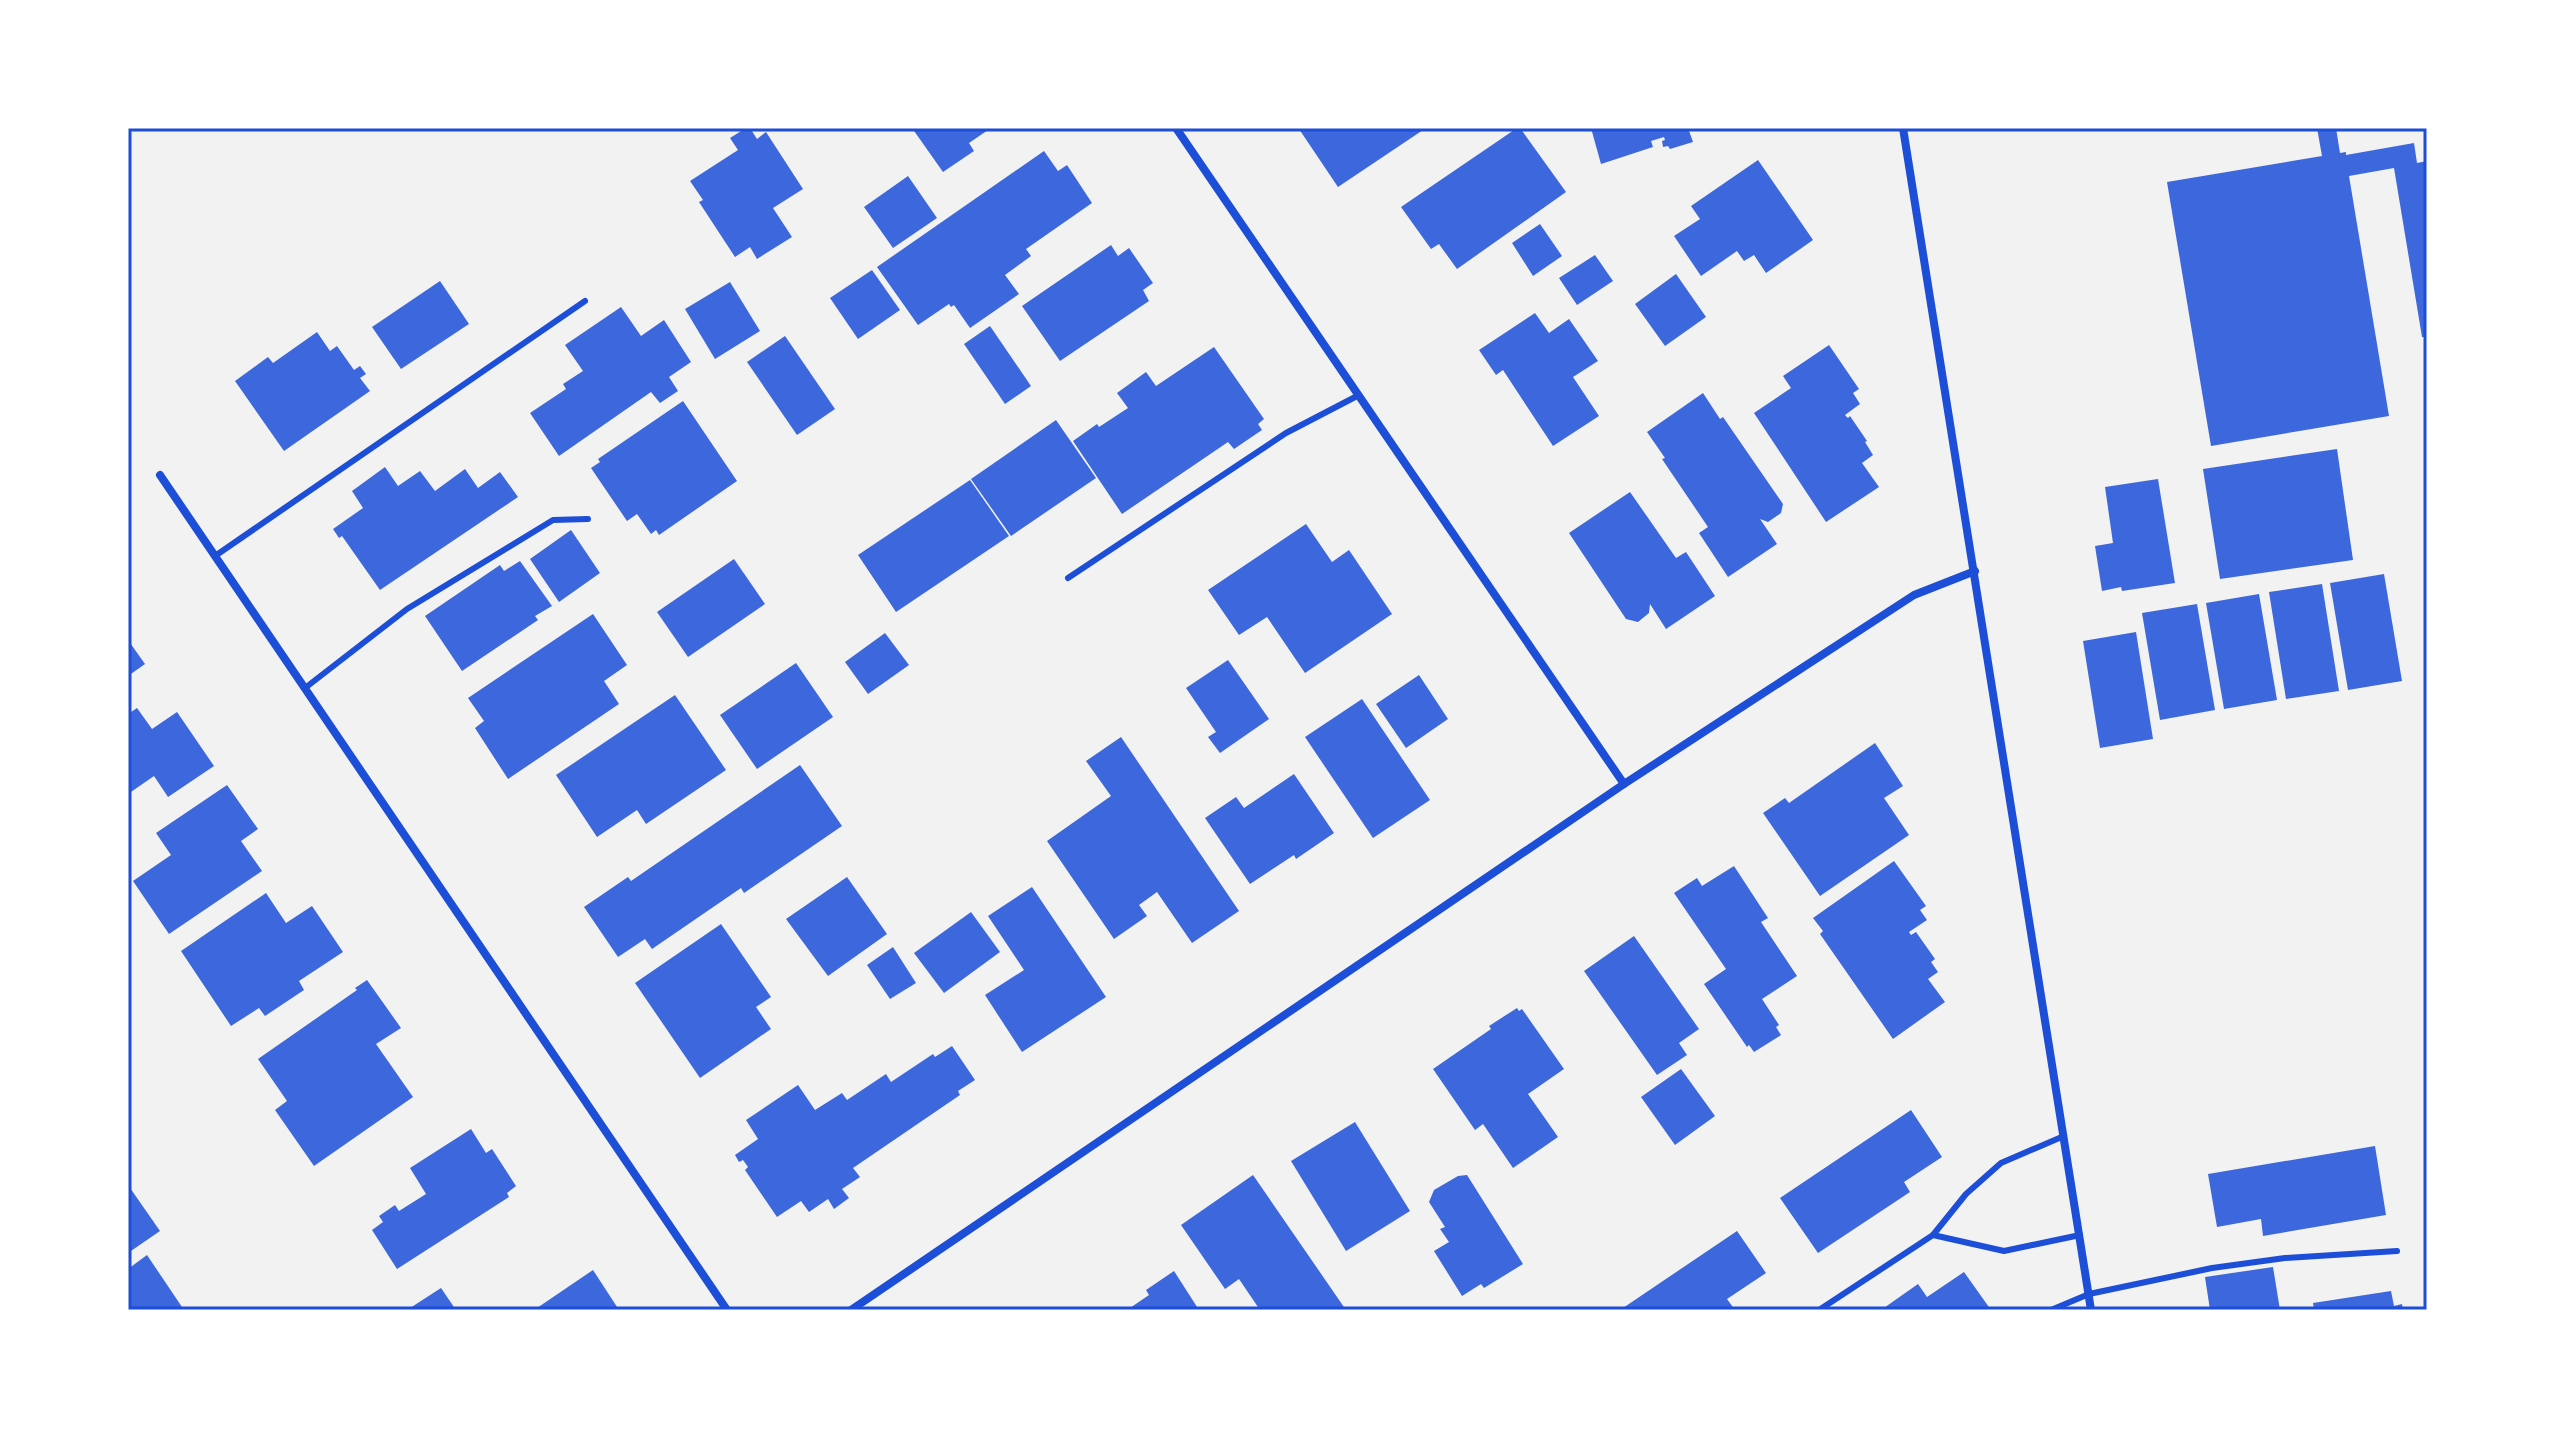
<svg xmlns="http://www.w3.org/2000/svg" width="2555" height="1438" viewBox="0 0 2555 1438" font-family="'Fira Sans Condensed',sans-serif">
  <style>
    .building { fill: #3d67dc }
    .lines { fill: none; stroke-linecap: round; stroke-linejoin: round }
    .service { stroke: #1d4ed8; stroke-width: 6 }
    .minor { stroke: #1d4ed8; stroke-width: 8 }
    .neatline { fill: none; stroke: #1d4ed8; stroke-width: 3 }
  </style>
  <rect width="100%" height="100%" fill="#f2f2f2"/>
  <!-- building -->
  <g class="building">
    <path d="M746,128H750L757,139L766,132L803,189L773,208L792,237L757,259L750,247L735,257L699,202L703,200L690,181L738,150L730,138Z"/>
    <path d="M912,128H991L969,143L974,151L943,172Z"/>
    <path d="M1301,128H1426L1338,187L1299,129Z"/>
    <path d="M1517,128H1520L1566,192L1457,269L1439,244L1431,249L1401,207Z"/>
    <path d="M1591,128H1688L1693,142L1670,149L1668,146L1663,147L1662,141L1665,140L1664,137L1651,141L1653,147L1601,164Z"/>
    <path d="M2317,128H2336L2340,153L2346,152V155L2414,143L2417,163L2427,161V337H2422L2394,168L2349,176L2389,416L2211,446L2167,182L2322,156Z"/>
    <path d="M1044,151L1058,171L1067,165L1092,203L1026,249L1031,256L1005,275L1019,294L970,328L954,305L951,307L949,304L918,325L877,267Z"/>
    <path d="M1758,160L1813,240L1766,273L1754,255L1744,261L1737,251L1701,276L1674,236L1700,219L1691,206Z"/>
    <path d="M908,176L937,218L893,248L864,207Z"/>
    <path d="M1540,224L1562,256L1533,276L1512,243Z"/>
    <path d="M1111,245L1118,256L1129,248L1153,283L1143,290L1149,301L1060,361L1022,306Z"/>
    <path d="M1595,255L1613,281L1577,305L1559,278Z"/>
    <path d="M872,270L900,310L858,339L830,298Z"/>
    <path d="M1676,274L1706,317L1665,346L1635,304Z"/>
    <path d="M440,281L469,324L401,369L372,327Z"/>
    <path d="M730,282L760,331L715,359L685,309Z"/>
    <path d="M621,307L641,336L664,320L691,362L669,377L678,391L660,403L651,392L559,456L530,413L566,389L563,384L583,371L565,345Z"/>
    <path d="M1535,313L1549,333L1569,319L1598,361L1573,377L1599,416L1553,446L1503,370L1496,375L1479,350Z"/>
    <path d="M990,326L1031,386L1005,404L964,344Z"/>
    <path d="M317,332L330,351L337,346L354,370L360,366L366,374L360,378L370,391L284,451L235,381L268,357L273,363Z"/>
    <path d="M785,336L835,409L797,435L747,362Z"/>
    <path d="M1829,345L1859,389L1853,393L1860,404L1845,415L1848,418L1850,416L1867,441L1865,442L1873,455L1862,463L1879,487L1826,522L1754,413L1791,388L1783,376Z"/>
    <path d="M1214,347L1264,419L1258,424L1262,430L1234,449L1228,442L1122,514L1073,441L1097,424L1099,427L1128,408L1117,393L1146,372L1156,386Z"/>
    <path d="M1703,393L1720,419L1723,417L1783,504L1781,513L1768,522L1760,519L1777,544L1728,577L1699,533L1708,527L1662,459L1665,458L1647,432Z"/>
    <path d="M683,401L737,481L659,535L656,530L651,534L637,514L627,521L591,468L600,462L598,459Z"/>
    <path d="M1056,420L1096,478L1011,536L971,479Z"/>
    <path d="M2337,449L2353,560L2220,579L2203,469Z"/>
    <path d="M385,467L398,486L420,471L435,491L465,469L478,488L500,472L518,497L380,590L342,536L339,538L333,529L363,508L352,491Z"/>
    <path d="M2158,479L2175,583L2122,591L2121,587L2102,591L2095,546L2113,543L2105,487Z"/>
    <path d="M970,480L1009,536L896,612L858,555Z"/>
    <path d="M1630,492L1676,558L1686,552L1715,596L1666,629L1650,604L1649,613L1638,622L1626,619L1569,533Z"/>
    <path d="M1306,524L1332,562L1349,550L1392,614L1305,673L1267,617L1239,635L1208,590Z"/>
    <path d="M571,530L600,573L559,602L530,559Z"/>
    <path d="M734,559L765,604L688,657L657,612Z"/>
    <path d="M520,561L552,606L535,616L538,620L462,671L425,616L500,565L504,571Z"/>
    <path d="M2384,574L2402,681L2348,690L2330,583Z"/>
    <path d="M2322,584L2339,691L2286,699L2269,592Z"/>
    <path d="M2259,594L2277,700L2224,709L2206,603Z"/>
    <path d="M2197,604L2215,710L2160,720L2142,613Z"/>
    <path d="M593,614L627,665L604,681L619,704L508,779L475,728L484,721L468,698Z"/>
    <path d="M2136,632L2153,739L2100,748L2083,641Z"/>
    <path d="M885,633L909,665L868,694L845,662Z"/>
    <path d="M128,640L145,664L128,676Z"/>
    <path d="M1228,660L1269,719L1220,753L1208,737L1216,732L1186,688Z"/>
    <path d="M796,663L833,717L757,769L720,715Z"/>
    <path d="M1419,675L1448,719L1406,748L1376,704Z"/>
    <path d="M675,695L726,770L646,824L637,810L597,837L556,775Z"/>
    <path d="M1362,699L1430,800L1373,838L1305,737Z"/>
    <path d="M137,708L152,729L177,712L214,766L168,797L154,776L128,794V714Z"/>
    <path d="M1121,737L1239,911L1192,943L1157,892L1139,905L1147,916L1114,939L1047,841L1111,796L1086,761Z"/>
    <path d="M1875,743L1903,786L1884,798L1909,835L1820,896L1763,813L1785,798L1789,803Z"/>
    <path d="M800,765L842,826L744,893L741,888L652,949L645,939L618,957L584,907L628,877L631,881Z"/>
    <path d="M1294,774L1334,833L1296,859L1294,855L1250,884L1205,818L1236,797L1244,808Z"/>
    <path d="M227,785L258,829L241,841L262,871L169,934L133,881L171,855L156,833Z"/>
    <path d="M1894,861L1926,906L1920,910L1927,920L1909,932L1911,935L1916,932L1935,959L1931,962L1938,972L1928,979L1945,1002L1893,1039L1820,934L1823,931L1813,918Z"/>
    <path d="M1734,866L1768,918L1761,922L1797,976L1762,999L1779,1025L1776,1027L1781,1035L1754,1052L1749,1045L1747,1047L1704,984L1726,969L1674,893L1697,878L1702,886Z"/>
    <path d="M847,877L887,934L828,976L786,919Z"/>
    <path d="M1032,887L1106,997L1022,1052L985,995L1024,970L988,916Z"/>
    <path d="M266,893L286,923L312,906L343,952L299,981L304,990L265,1016L259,1008L231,1026L181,951Z"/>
    <path d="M971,912L1000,952L944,993L914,953Z"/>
    <path d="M721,924L771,997L756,1007L771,1029L700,1078L635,983Z"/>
    <path d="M1634,936L1699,1029L1679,1043L1687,1055L1657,1075L1584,971Z"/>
    <path d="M893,947L916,983L890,999L867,965Z"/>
    <path d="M367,980L401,1028L376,1044L413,1097L314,1166L275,1110L287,1101L258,1059L357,990L355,988Z"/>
    <path d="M1517,1008L1519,1011L1522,1009L1564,1069L1528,1094L1558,1137L1513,1168L1483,1124L1475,1130L1433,1069L1491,1029L1489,1026Z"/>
    <path d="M952,1046L975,1080L958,1091L960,1095L853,1168L860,1177L842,1189L849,1198L834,1209L828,1199L809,1212L801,1201L777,1217L745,1170L748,1167L743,1160L739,1162L735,1155L758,1139L746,1120L798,1085L815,1110L842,1093L847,1100L886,1074L891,1082L933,1054L935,1057Z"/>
    <path d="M1681,1069L1715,1116L1675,1145L1641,1097Z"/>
    <path d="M1911,1110L1942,1157L1904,1182L1910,1192L1818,1253L1780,1198Z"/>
    <path d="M1355,1122L1410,1211L1346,1251L1291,1161Z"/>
    <path d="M471,1129L486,1153L492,1149L516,1186L507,1193L509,1197L397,1269L372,1230L383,1222L379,1216L395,1205L399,1211L426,1194L410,1168Z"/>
    <path d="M2375,1146L2386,1215L2263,1236L2261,1219L2217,1227L2208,1174Z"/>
    <path d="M1253,1175L1346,1310H1260L1239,1279L1225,1289L1181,1225Z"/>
    <path d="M1467,1175L1523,1264L1484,1288L1481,1284L1462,1296L1434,1251L1449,1242L1440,1229L1445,1227L1429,1202L1434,1190L1458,1176Z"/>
    <path d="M128,1185L160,1231L128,1253Z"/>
    <path d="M1737,1231L1766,1273L1727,1299L1735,1310H1620Z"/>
    <path d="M147,1255L184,1310H128V1269Z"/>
    <path d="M2273,1267L2280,1310H2210L2205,1277Z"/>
    <path d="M593,1270L619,1310H534Z"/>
    <path d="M1174,1271L1199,1310H1127L1149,1295L1146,1290Z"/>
    <path d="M1964,1272L1991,1310H1881L1918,1284L1927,1297Z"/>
    <path d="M441,1288L456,1310H407Z"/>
    <path d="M2391,1291L2394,1306L2402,1304L2403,1310H2314L2313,1303Z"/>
  </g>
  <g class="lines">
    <!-- service -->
    <g class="service">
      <path d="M215,556L585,301"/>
      <path d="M1068,578L1286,433L1359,395"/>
      <path d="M305,688L407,609L553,520L588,519"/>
      <path d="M1933,1235L2004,1251L2080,1235"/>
      <path d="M1819,1310L1933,1235L1966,1194L2001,1163L2064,1136"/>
      <path d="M2051,1310L2089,1294L2212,1268L2285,1258L2397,1251"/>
    </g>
    <!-- minor -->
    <g class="minor">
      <path d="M1176,128L1624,784"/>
      <path d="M1903,128L2091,1310"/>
      <path d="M160,475L727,1310"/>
      <path d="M851,1310L1624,784L1914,595L1975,571"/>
    </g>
  </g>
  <!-- border -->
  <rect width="2555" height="1438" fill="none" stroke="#ffffff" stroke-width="260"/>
  <rect x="130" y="130" width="2295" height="1178" class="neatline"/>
</svg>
